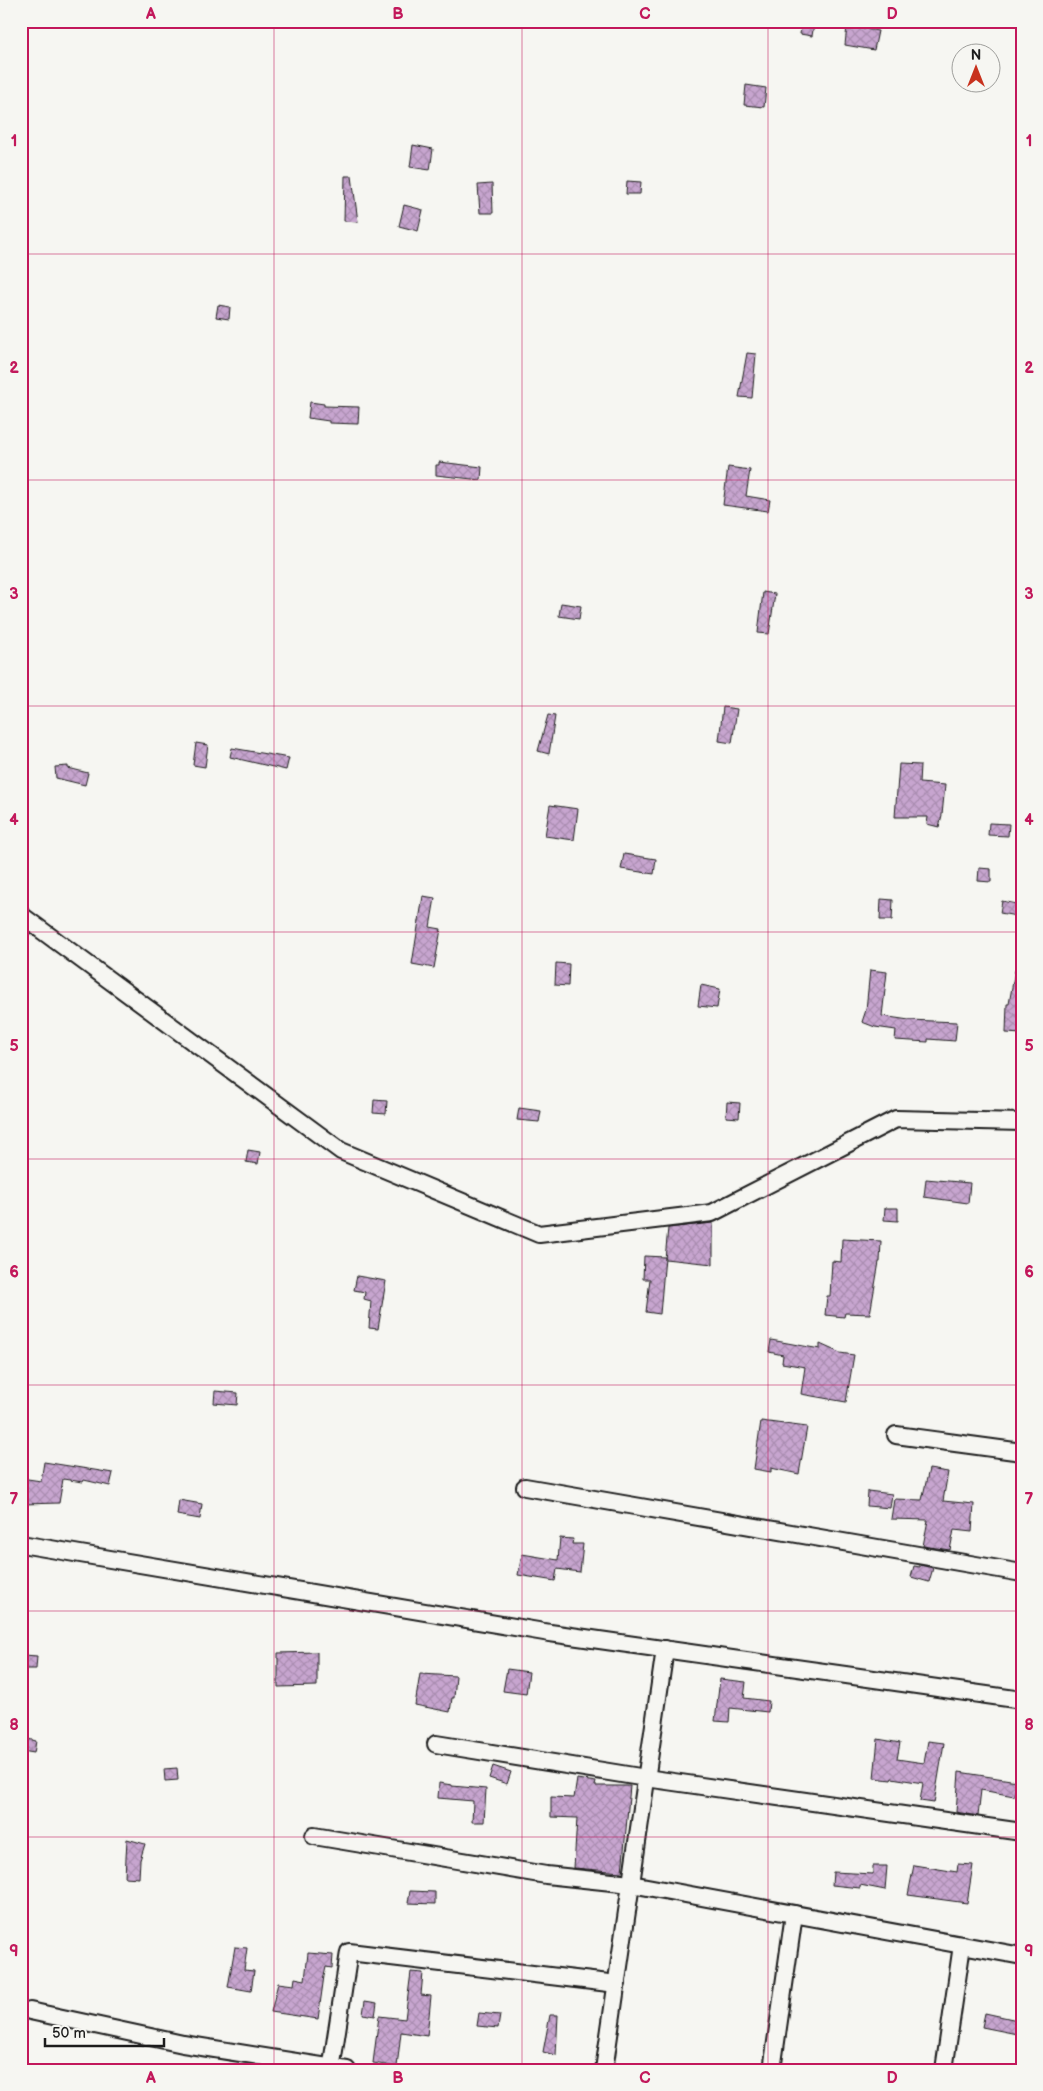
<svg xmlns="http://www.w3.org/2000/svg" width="1043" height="2091" viewBox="0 0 1043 2091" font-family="'Balsamiq Sans',sans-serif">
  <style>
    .building { fill: url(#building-cross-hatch); stroke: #1c1c1c }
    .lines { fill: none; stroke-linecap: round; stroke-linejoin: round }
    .street-casing { stroke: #1c1c1c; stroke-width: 20 }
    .street { stroke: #f6f6f2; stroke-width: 16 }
    .grid { fill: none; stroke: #c2185b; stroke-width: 1; stroke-opacity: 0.55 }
    .neatline { fill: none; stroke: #c2185b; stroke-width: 2 }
    .grid-label { font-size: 16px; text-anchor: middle; font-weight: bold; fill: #c2185b }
  </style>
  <defs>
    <pattern id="building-cross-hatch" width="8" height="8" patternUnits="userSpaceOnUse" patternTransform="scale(1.25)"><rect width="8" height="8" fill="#c7a5cf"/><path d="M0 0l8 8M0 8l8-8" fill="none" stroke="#aa8db1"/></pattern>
  </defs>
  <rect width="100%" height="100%" fill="#f6f6f2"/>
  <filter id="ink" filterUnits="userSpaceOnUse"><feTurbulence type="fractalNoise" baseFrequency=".02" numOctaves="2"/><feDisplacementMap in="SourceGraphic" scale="10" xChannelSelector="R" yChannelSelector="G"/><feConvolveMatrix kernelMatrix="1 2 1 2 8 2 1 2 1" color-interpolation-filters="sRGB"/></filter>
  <g filter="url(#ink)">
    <!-- building -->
    <g class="building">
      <path d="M802,22L814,24L812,36L800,34Z"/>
      <path d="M847,26L878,31L874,50L845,45Z"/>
      <path d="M746,85L766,88L764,107L744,105Z"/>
      <path d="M413,145L433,149L430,170L410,167Z"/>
      <path d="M345,176H352L358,222L344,221Z"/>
      <path d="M627,181L641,182L640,194H626Z"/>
      <path d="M492,184L493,213H480L478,185Z"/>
      <path d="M404,205L423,210L418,231L399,226Z"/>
      <path d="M218,305L230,307L229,319L216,317Z"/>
      <path d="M747,353L756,354L752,398L739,397Z"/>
      <path d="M310,402L324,404V406L359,407L358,424L329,423V421L308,418Z"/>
      <path d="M439,462L482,467L481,480L436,475V465H439Z"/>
      <path d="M728,467L750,470L746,496L770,500L768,511L723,505Z"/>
      <path d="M763,592L775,594L769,634L758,633Z"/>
      <path d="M561,603L581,606L579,619L559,616Z"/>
      <path d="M723,707L737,709L732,743L719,741Z"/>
      <path d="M548,715L555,716L549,754L538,751Z"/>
      <path d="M196,743L208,745L205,767L193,765Z"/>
      <path d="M232,748L289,758L286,770L230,757Z"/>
      <path d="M899,764L920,765L919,783L945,785L942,815L939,827L927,824L928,817H895Z"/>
      <path d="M68,766V768L88,773L85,785L56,778L55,767Z"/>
      <path d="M550,805L578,809L574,840L545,836Z"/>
      <path d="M989,823L1009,824L1008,836L988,835Z"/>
      <path d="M624,854L656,859L654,874L621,869Z"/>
      <path d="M979,868L991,869V882L978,881Z"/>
      <path d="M423,896L435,898L430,927L441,929L434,968L412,964Z"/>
      <path d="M881,899L893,900L892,920H880Z"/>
      <path d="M1002,901L1022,905V917L1000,913Z"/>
      <path d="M556,963L569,964L568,986L555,985Z"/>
      <path d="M870,970L887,972L882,1016L909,1020L957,1022L955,1041L928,1039V1042L895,1040L896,1030L875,1027L862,1022L866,1010Z"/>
      <path d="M1015,970L1022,971V1034L1006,1033L1007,1004H1009Z"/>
      <path d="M701,985L720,989L717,1008L698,1006Z"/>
      <path d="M374,1100L387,1101L386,1114L373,1113Z"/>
      <path d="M727,1102L740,1103L739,1118L726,1117Z"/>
      <path d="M519,1108L541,1111L539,1122L517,1120Z"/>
      <path d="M248,1150L260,1152L258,1164L246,1162Z"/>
      <path d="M926,1179L970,1183L968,1203L924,1197Z"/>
      <path d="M885,1208H898V1221L884,1220Z"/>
      <path d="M713,1223V1264L665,1259L668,1228Z"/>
      <path d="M842,1239L881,1241L880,1262H879L870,1314L845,1313L844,1317L825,1315L827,1296H830L832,1261L841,1262Z"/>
      <path d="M644,1256L665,1257L660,1314L646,1312L650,1279H643Z"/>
      <path d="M357,1276L386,1281L378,1329L369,1328L371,1301L364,1299L365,1292L354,1290Z"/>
      <path d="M771,1340L820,1349V1344L840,1353L854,1355L846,1402L801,1394L805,1367L782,1363L783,1355L769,1352Z"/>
      <path d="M215,1391L238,1393L237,1405L214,1403Z"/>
      <path d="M761,1421L807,1427L799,1474L771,1468V1472L754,1469Z"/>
      <path d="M44,1462L113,1473L110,1486L84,1480L83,1482L63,1479L59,1503L24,1504L21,1478L41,1481Z"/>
      <path d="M929,1469L948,1472L943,1501L974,1504L972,1532L954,1530L950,1550L923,1546L928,1520L891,1519L894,1499L922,1500Z"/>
      <path d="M868,1491L892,1494L890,1508L867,1506Z"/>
      <path d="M179,1500L202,1504L200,1519L177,1515Z"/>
      <path d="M560,1538L573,1539L572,1544H583L580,1572L557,1569L555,1581L518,1575L522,1554L558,1560Z"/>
      <path d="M920,1565L933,1568L929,1582L911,1577L914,1566L920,1567Z"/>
      <path d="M317,1652V1686L278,1687V1653Z"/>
      <path d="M24,1655L37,1656L36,1669H24Z"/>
      <path d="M507,1669L529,1672L526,1694L503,1691Z"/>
      <path d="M420,1674L456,1676L454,1698H452L450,1712L415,1705Z"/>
      <path d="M720,1679L746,1682L744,1698L769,1701L768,1712L730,1708L729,1722L715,1721Z"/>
      <path d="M24,1738L36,1741L34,1753L22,1751Z"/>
      <path d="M878,1739L900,1743L897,1759L924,1763L928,1741L944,1743L934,1803L920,1801L923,1783L892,1778L891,1780L874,1778Z"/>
      <path d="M493,1766L511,1772L507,1784L489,1778Z"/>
      <path d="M177,1768L178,1780L165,1781L164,1769Z"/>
      <path d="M959,1772L1017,1781L1014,1796L981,1790L978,1816L956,1812Z"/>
      <path d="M577,1779L596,1782L595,1786H630L622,1872L574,1868L577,1818L551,1817V1797L574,1798Z"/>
      <path d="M439,1783L452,1785V1786L486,1789L484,1822H472L473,1801L438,1798Z"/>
      <path d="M127,1839L145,1844L140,1860L139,1878L125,1877Z"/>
      <path d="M958,1864L973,1865L967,1903L908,1895L914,1865L957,1872Z"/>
      <path d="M873,1866H887L885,1890L860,1885V1888L832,1885L833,1872L873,1874Z"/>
      <path d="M410,1891L435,1892V1904L408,1903Z"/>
      <path d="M235,1947L247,1948L244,1970L254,1971L251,1991L228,1987Z"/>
      <path d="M308,1953L333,1955L332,1968L326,1967L324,1976L318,2019L271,2012L278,1983L294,1985L295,1978L305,1980Z"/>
      <path d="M411,1972L423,1973L421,1995L431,1996L427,2036L401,2032L397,2067L373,2063L379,2016L405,2019Z"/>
      <path d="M365,2001L377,2003L375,2016L363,2014Z"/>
      <path d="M479,2013L500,2015L498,2028L477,2026Z"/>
      <path d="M985,2013L1022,2021V2035L982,2027Z"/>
      <path d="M550,2015H558L556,2055L543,2052Z"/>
    </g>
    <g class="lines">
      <!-- street casing -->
      <g class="street-casing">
        <g id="street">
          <path d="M21,915L341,1151L539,1234L712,1213L896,1119L1022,1122"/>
          <path d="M896,1435L1022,1452"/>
          <path d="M525,1487L1022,1573"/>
          <path d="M21,1544L550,1633L1022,1700"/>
          <path d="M436,1744L646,1778L1022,1832"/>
          <path d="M314,1836L546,1875L631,1884L1022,1956"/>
          <path d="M30,2011L183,2044L347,2070"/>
          <path d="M331,2070L349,1952L617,1984"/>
          <path d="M604,2070L665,1649"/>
          <path d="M772,2070L794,1914"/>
          <path d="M944,2070L962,1945"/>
        </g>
      </g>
      <!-- street -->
      <use href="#street" class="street"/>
    </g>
  </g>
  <!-- grid -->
  <path class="grid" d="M274,21V2070M522,21V2070M768,21V2070M21,254H1022M21,480H1022M21,706H1022M21,932H1022M21,1159H1022M21,1385H1022M21,1611H1022M21,1837H1022"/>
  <!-- margin -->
  <rect width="1043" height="2091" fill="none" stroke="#f6f6f2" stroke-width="55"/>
  <!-- north arrow -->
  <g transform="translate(976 68)"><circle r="24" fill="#f6f6f2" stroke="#9f9f9c"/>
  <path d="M0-4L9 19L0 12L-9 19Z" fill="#c8321e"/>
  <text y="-8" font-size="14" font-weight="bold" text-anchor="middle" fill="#1c1c1c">N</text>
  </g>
  <!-- scale -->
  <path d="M45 2038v8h119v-8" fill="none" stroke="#1c1c1c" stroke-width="2.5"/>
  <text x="52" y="2038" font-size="15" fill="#1c1c1c" stroke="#f6f6f2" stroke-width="4" paint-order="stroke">50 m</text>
  <rect x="28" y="28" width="988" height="2036" class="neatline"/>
  <g class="grid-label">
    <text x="151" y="19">A</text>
    <text x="398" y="19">B</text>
    <text x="645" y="19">C</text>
    <text x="892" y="19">D</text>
    <text x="14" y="146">1</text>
    <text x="1029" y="146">1</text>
    <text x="14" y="373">2</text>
    <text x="1029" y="373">2</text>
    <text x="14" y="599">3</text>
    <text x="1029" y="599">3</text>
    <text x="14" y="825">4</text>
    <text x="1029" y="825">4</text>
    <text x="14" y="1051">5</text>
    <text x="1029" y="1051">5</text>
    <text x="14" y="1277">6</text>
    <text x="1029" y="1277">6</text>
    <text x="14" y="1504">7</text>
    <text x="1029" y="1504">7</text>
    <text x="14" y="1730">8</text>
    <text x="1029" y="1730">8</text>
    <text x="14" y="1956">9</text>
    <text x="1029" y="1956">9</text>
    <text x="151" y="2083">A</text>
    <text x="398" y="2083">B</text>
    <text x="645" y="2083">C</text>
    <text x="892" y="2083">D</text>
  </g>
</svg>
